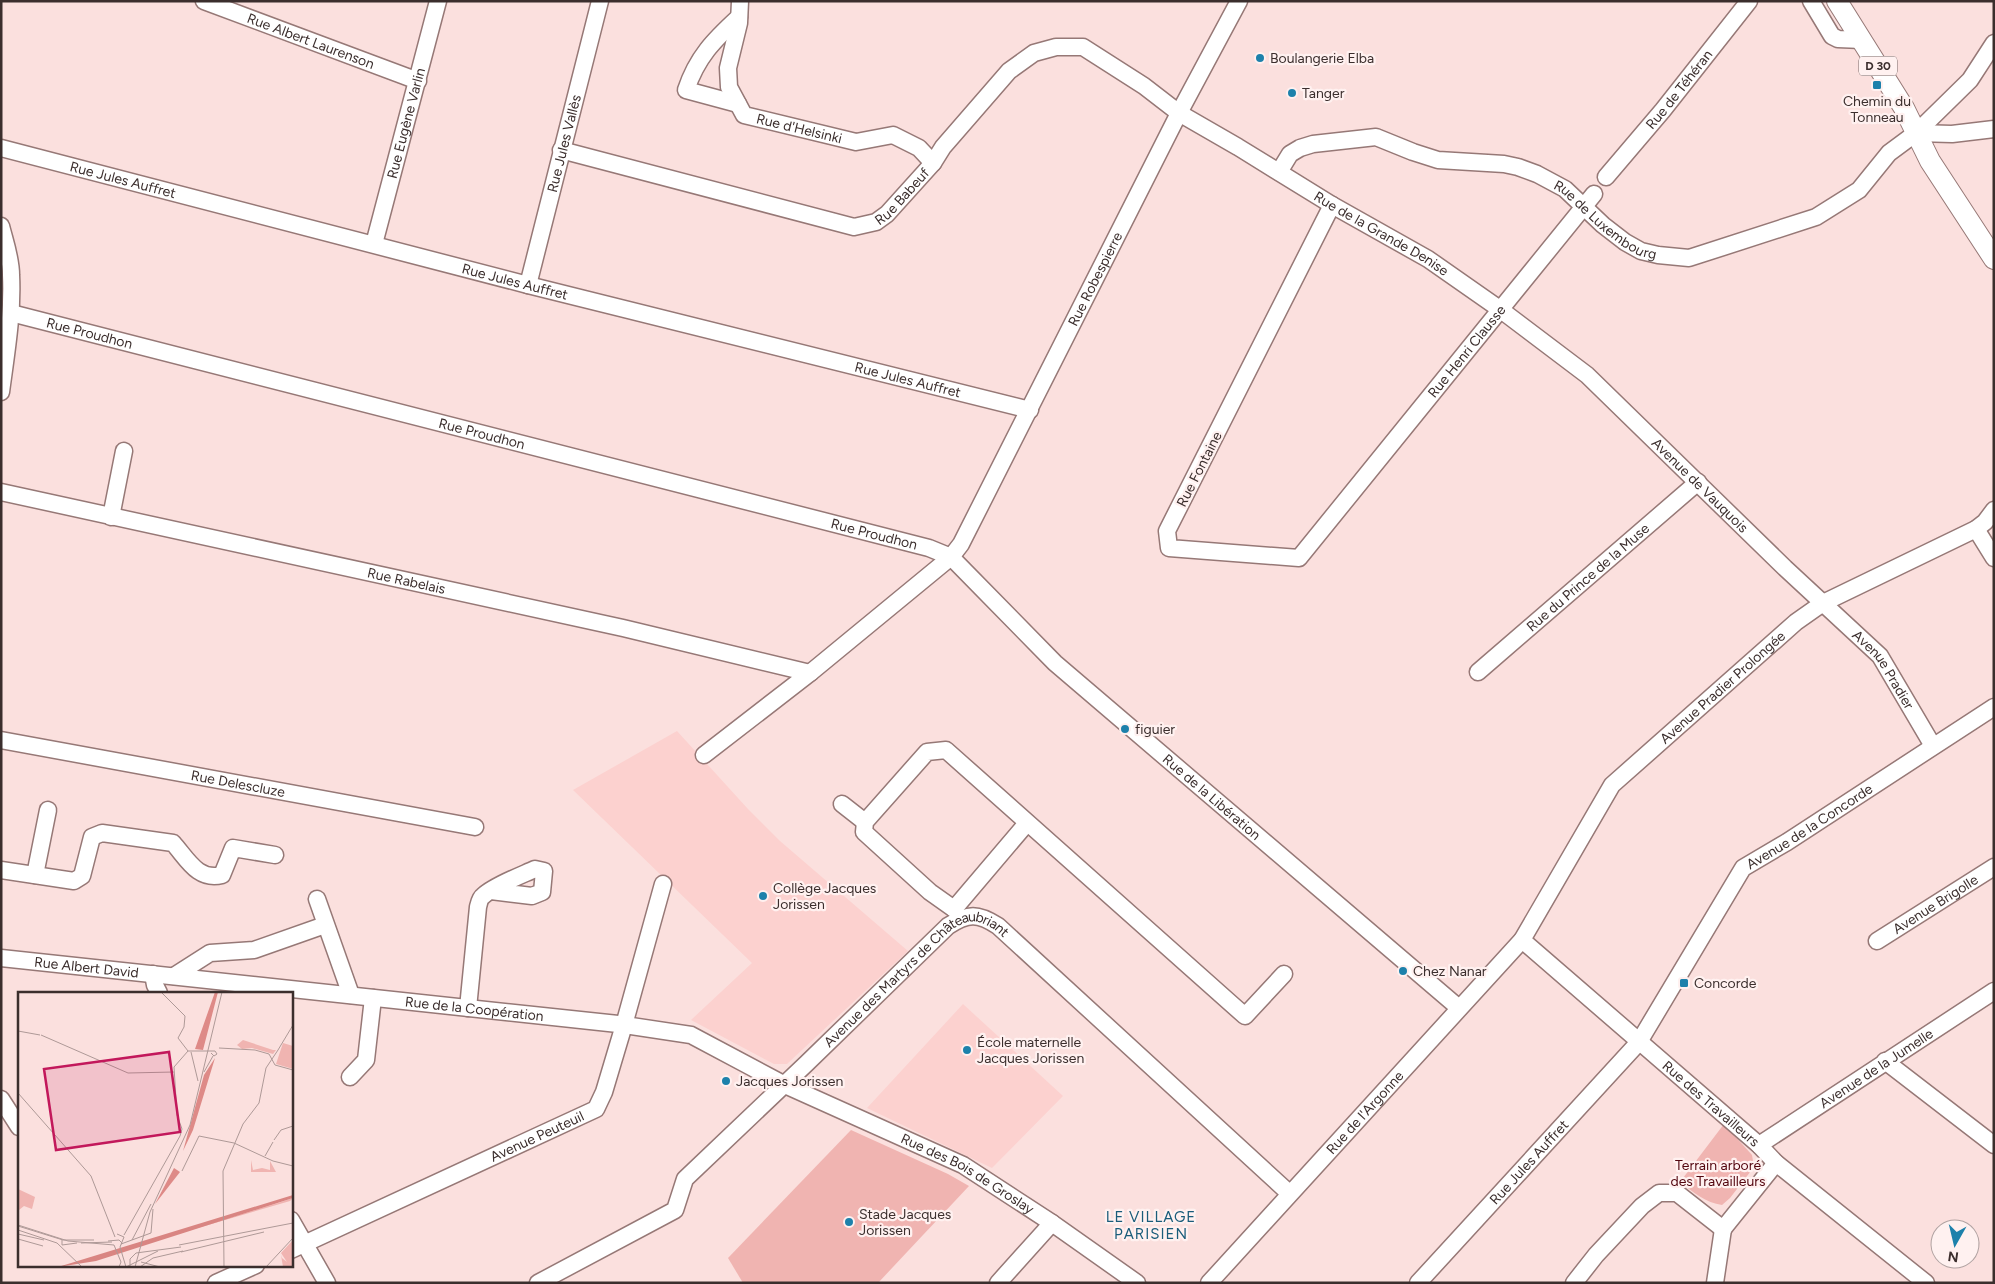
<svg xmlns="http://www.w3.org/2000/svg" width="1995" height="1284" viewBox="0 0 1995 1284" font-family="Figtree,sans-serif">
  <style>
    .built { fill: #fcd1cf }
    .green { fill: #f0b4b1 }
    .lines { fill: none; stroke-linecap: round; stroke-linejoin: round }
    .minor-casing { stroke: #967876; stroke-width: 19 }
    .major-casing { stroke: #967876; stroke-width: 22 }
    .minor { stroke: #fff; stroke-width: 16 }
    .major { stroke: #fff; stroke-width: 20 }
    .poi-dot { fill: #1d81ab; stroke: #fff1f0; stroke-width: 2 }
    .labels { text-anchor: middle; stroke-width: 4.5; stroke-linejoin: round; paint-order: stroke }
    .shield { fill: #fff1f0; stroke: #766868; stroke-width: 1 }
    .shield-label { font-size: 12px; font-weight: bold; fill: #3b2e2d }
    .street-label { font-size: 14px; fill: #3b2e2d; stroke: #fff1f0 }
    .poi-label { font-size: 14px; fill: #3b2e2d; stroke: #fff1f0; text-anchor: start }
    .park-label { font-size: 14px; fill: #53060f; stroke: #fff1f0 }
    .neighbourhood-label { font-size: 15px; letter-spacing: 1px; fill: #1a5c7a; stroke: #fff1f0 }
    .inset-road { fill: none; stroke: #ae9997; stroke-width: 1 }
    .view { fill: #c2185b; fill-opacity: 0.15; stroke: #c2185b; stroke-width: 2.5 }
    .inset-edge { fill: none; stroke: #3b2e2d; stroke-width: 2.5 }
  </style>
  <rect width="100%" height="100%" fill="#fbe0de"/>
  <!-- built -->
  <g class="built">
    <path d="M677,731L748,809L780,841L908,951L787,1064H774L691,1020L752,963L573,790Z"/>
    <path d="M963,1004L1063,1096L992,1168L867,1108Z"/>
  </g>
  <!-- green -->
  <g class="green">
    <path d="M1724,1124L1752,1155L1754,1167L1730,1198L1722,1205C1706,1203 1693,1192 1680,1182Z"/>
    <path d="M851,1130L948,1174L969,1186L878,1283H743L728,1258Z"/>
  </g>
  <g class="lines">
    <!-- minor casing -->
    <g class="minor-casing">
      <g id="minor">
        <path id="s1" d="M204,1L418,81"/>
        <path id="s2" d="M740,1L739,23L728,68L729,87L744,115L856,142L893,135L919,148L933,163"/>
        <path d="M1811,1L1832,36L1838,39L1862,40"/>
        <path d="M738,104L686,90C697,57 714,40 739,17"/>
        <path d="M1916,133L1952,134L1994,129"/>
        <path id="s3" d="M1,148L528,285L1030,410"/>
        <path id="s4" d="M561,150L854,227L876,222L887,214L933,163L943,147L1009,71L1034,53L1056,47H1083L1144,86L1179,113L1238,147L1332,205L1428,259L1501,310L1587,375L1785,568L1880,656L1933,746"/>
        <path id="s5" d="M1279,172L1290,154L1300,148L1313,144L1376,137L1413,152L1438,160L1504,164L1518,167L1537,174L1565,189L1603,225L1625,242L1641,251L1658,255L1689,258L1816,217L1859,190L1889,153L1916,133L1970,80L1994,43"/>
        <path id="s6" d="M1606,177L1663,110L1749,1"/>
        <path id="s7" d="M1332,205L1167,531L1169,548L1299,558L1594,194"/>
        <path d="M1,226C5,242 11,258 11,275C13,314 6,354 1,392"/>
        <path id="s8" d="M374,244L438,1"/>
        <path id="s9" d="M528,285L600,1"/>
        <path id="s10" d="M11,313L929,548L951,557L1055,663L1459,1008"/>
        <path id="s11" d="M1,492L623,628L810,673"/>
        <path d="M111,517L124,451"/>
        <path d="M1976,529L1994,558"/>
        <path id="s12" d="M1478,672L1698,482"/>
        <path id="s13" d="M1,740L475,827"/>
        <path id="s14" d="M704,755L810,673L951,557L961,544L1179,113L1239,1"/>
        <path d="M842,804L865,822"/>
        <path d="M1,870L74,881L82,876L92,837L102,833L173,843C188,860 198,881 222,875L233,848L275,855"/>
        <path d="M35,875L48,810"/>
        <path d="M317,899L351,995"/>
        <path d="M954,909L930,892L864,832L865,822L927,752L946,750L1245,1016L1284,974"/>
        <path d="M954,909L1027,823"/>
        <path id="s15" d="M1522,940L1759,1145L1776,1163L1926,1283"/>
        <path id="s16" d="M1877,941L1994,867"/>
        <path id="s17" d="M1,958L618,1024L691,1035L785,1085L963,1165L1052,1223L1137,1283"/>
        <path d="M153,974L155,985L159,993"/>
        <path d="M174,976L210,953L254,950L325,925"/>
        <path d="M468,1008L478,907C479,903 480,898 483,896C493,886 522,875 535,869L544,871L542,892L532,896L491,891"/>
        <path d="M1885,1061L1994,1145"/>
        <path d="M350,1077L366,1060L373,998"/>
        <path d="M1,1099L19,1127"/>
        <path id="s18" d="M1759,1145L1994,991"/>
        <path d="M291,1220L327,1283"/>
        <path d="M1723,1229L1776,1163"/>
        <path id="s19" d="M291,1250L596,1109L604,1092L624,1025L663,884"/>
        <path d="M216,1283L256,1265"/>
        <path id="s20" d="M538,1283L675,1210L685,1179L807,1063L948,926C968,913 978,913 998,926L1289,1193"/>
        <path d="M998,1283L1052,1223"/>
        <path id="s21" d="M1209,1283L1522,940L1612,785L1796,622L1823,603L1976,529L1985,522L1994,510"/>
        <path id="s22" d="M1418,1283L1639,1042L1743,868L1787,842L1994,707"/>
        <path d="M1574,1283L1596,1255L1642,1206L1659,1193H1677L1723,1229"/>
        <path d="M1715,1283L1723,1229"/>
      </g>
    </g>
    <!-- major casing -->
    <g class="major-casing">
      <path id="major" d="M1837,1L1904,108L1930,161L1994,259"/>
    </g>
    <!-- minor -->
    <use href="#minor" class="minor"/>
    <!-- major -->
    <use href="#major" class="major"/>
  </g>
  <!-- markers -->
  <g class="poi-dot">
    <circle cx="1260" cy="58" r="5"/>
    <rect x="1872" y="80" width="10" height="10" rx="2.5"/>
    <circle cx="1292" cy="93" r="5"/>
    <circle cx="1125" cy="729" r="5"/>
    <circle cx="763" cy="896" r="5"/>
    <circle cx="1403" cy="971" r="5"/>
    <rect x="1679" y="978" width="10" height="10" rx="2.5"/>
    <circle cx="967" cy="1050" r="5"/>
    <circle cx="726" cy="1081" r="5"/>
    <circle cx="849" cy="1222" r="5"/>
  </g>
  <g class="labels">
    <!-- shield labels -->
    <rect class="shield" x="1859" y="56.5" width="38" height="19" rx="4"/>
    <g class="shield-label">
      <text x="1878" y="70">D 30</text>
    </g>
    <!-- street labels -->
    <g class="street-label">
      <text dy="5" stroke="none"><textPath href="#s1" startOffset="114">Rue Albert Laurenson</textPath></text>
      <text dy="5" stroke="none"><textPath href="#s6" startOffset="114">Rue de Téhéran</textPath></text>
      <text dy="5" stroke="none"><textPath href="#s8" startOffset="125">Rue Eugène Varlin</textPath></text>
      <text dy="5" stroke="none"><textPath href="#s2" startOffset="176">Rue d'Helsinki</textPath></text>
      <text dy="5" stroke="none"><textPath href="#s9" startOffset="146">Rue Jules Vallès</textPath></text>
      <text dy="5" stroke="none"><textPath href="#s3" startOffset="126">Rue Jules Auffret</textPath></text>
      <text dy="5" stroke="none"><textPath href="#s4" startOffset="362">Rue Babeuf</textPath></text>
      <text dy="5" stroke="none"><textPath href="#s5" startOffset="360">Rue de Luxembourg</textPath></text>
      <text dy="5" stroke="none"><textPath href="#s4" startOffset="960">Rue de la Grande Denise</textPath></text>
      <text dy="5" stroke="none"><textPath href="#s14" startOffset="630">Rue Robespierre</textPath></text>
      <text dy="5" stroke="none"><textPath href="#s3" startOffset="531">Rue Jules Auffret</textPath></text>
      <text dy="5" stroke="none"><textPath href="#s10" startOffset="81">Rue Proudhon</textPath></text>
      <text dy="5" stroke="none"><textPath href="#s7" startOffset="779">Rue Henri Clausse</textPath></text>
      <text dy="5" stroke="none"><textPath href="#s3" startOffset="936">Rue Jules Auffret</textPath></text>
      <text dy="5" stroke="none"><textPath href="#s10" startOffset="486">Rue Proudhon</textPath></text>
      <text transform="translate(1199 469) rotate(-63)" y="5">Rue Fontaine</text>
      <text dy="5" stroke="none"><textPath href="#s4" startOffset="1368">Avenue de Vauquois</textPath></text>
      <text dy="5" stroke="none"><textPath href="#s10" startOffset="891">Rue Proudhon</textPath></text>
      <text dy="5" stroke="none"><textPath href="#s12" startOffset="145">Rue du Prince de la Muse</textPath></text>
      <text dy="5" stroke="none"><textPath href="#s11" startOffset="415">Rue Rabelais</textPath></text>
      <text dy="5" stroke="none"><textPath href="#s4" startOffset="1629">Avenue Pradier</textPath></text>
      <text dy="5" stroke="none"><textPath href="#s21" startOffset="791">Avenue Pradier Prolongée</textPath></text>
      <text dy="5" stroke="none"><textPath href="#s13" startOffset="241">Rue Delescluze</textPath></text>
      <text dy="5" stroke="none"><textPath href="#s10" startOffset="1326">Rue de la Libération</textPath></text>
      <text dy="5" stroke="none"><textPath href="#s22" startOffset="608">Avenue de la Concorde</textPath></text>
      <text dy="5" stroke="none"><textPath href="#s16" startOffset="69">Avenue Brigolle</textPath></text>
      <text dy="5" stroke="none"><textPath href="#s17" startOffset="86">Rue Albert David</textPath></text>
      <text dy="5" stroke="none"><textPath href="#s20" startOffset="501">Avenue des Martyrs de Châteaubriant</textPath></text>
      <text dy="5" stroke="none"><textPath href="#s17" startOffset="476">Rue de la Coopération</textPath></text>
      <text dy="5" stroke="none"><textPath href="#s18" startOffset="140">Avenue de la Jumelle</textPath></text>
      <text dy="5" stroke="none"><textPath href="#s15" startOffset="250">Rue des Travailleurs</textPath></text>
      <text dy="5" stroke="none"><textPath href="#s21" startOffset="231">Rue de l'Argonne</textPath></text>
      <text dy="5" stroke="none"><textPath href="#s19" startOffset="271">Avenue Peuteuil</textPath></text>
      <text dy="5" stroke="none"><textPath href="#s22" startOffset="164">Rue Jules Auffret</textPath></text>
      <text dy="5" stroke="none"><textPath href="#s17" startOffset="1004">Rue des Bois de Groslay</textPath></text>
    </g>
    <!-- poi labels -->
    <g class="poi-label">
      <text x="1270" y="63">Boulangerie Elba</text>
      <text x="1302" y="98">Tanger</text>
      <text x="1877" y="106" text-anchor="middle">Chemin du<tspan x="1877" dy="16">Tonneau</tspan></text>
      <text x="1135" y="734">figuier</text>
      <text x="773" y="893">Collège Jacques<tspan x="773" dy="16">Jorissen</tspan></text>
      <text x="1413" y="976">Chez Nanar</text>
      <text x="1694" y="988">Concorde</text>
      <text x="977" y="1047">École maternelle<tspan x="977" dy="16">Jacques Jorissen</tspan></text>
      <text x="736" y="1086">Jacques Jorissen</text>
      <text x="859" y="1219">Stade Jacques<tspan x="859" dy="16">Jorissen</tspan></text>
    </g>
    <!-- park labels -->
    <g class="park-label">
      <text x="1718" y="1170">Terrain arboré<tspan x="1718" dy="16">des Travailleurs</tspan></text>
    </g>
    <!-- neighbourhood labels -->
    <g class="neighbourhood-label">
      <text x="1151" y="1222">LE VILLAGE<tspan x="1151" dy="17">PARISIEN</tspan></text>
    </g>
  </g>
  <!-- overview -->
  <g transform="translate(18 992)">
    <rect width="275" height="275" fill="#fbe0de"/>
    <path d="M225,48L255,58H258L255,62L234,56L224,57L219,53ZM265,51L275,54V77L258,72ZM233,168L235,178L244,176L252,178V169L258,180H233ZM0,197L17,205L14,217L6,214L1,218ZM275,206L272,209L142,247L260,211ZM275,248V275H265L263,263L264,266L269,270L263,261Z" fill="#f0b4b1"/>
    <path d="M197,0H200L185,58L177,57ZM197,66L175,138L165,159L186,83ZM156,176L162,180L137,212Z" fill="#de8a87"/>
    <path d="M275,203V206L78,269L40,275Z" fill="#d98582"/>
    <path class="inset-road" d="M143,0L167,24L166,35L160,46L170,59H197L199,62L196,64L193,61M0,39L22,43M23,43L110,81L156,80M201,56L237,58L251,62L257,73L275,78M260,58L275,33M173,60L180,89M186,80L195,64M0,101L73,184L97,245M256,148L263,138L275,134M247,164L255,150M164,179L181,144L216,151L255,169L275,174M0,233L50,249L96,253L103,270L101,275M0,234L45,248H76M0,238L39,251L64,275M0,242L26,248M99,242L106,245L102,255L108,275M106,243L162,144L164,137L159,123L156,75L170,59M0,247L25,254M44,248V253L59,251M114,248L133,212M90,249L101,248L104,251M63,251L94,250M103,252L133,241L135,217M161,253L275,231M163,260L246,240M123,270L142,275M108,275L140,259M112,275V267L118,261L163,255M117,275L132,220L172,133L204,0M122,275L135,266L165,259M206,275L205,179L225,132L241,111L248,76L260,58M248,275L275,246"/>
    <path class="view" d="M151,60L162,140L38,158L26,77Z"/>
    <rect width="275" height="275" class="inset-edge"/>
  </g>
  <!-- border -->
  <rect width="1995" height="1284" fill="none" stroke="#3b2e2d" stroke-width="5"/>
  <!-- north arrow -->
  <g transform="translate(1955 1244) rotate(188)"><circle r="24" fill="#fff1f0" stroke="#b1a3a2"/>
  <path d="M0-4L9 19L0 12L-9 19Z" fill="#1d81ab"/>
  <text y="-8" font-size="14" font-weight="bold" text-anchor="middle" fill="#3b2e2d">N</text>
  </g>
</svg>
